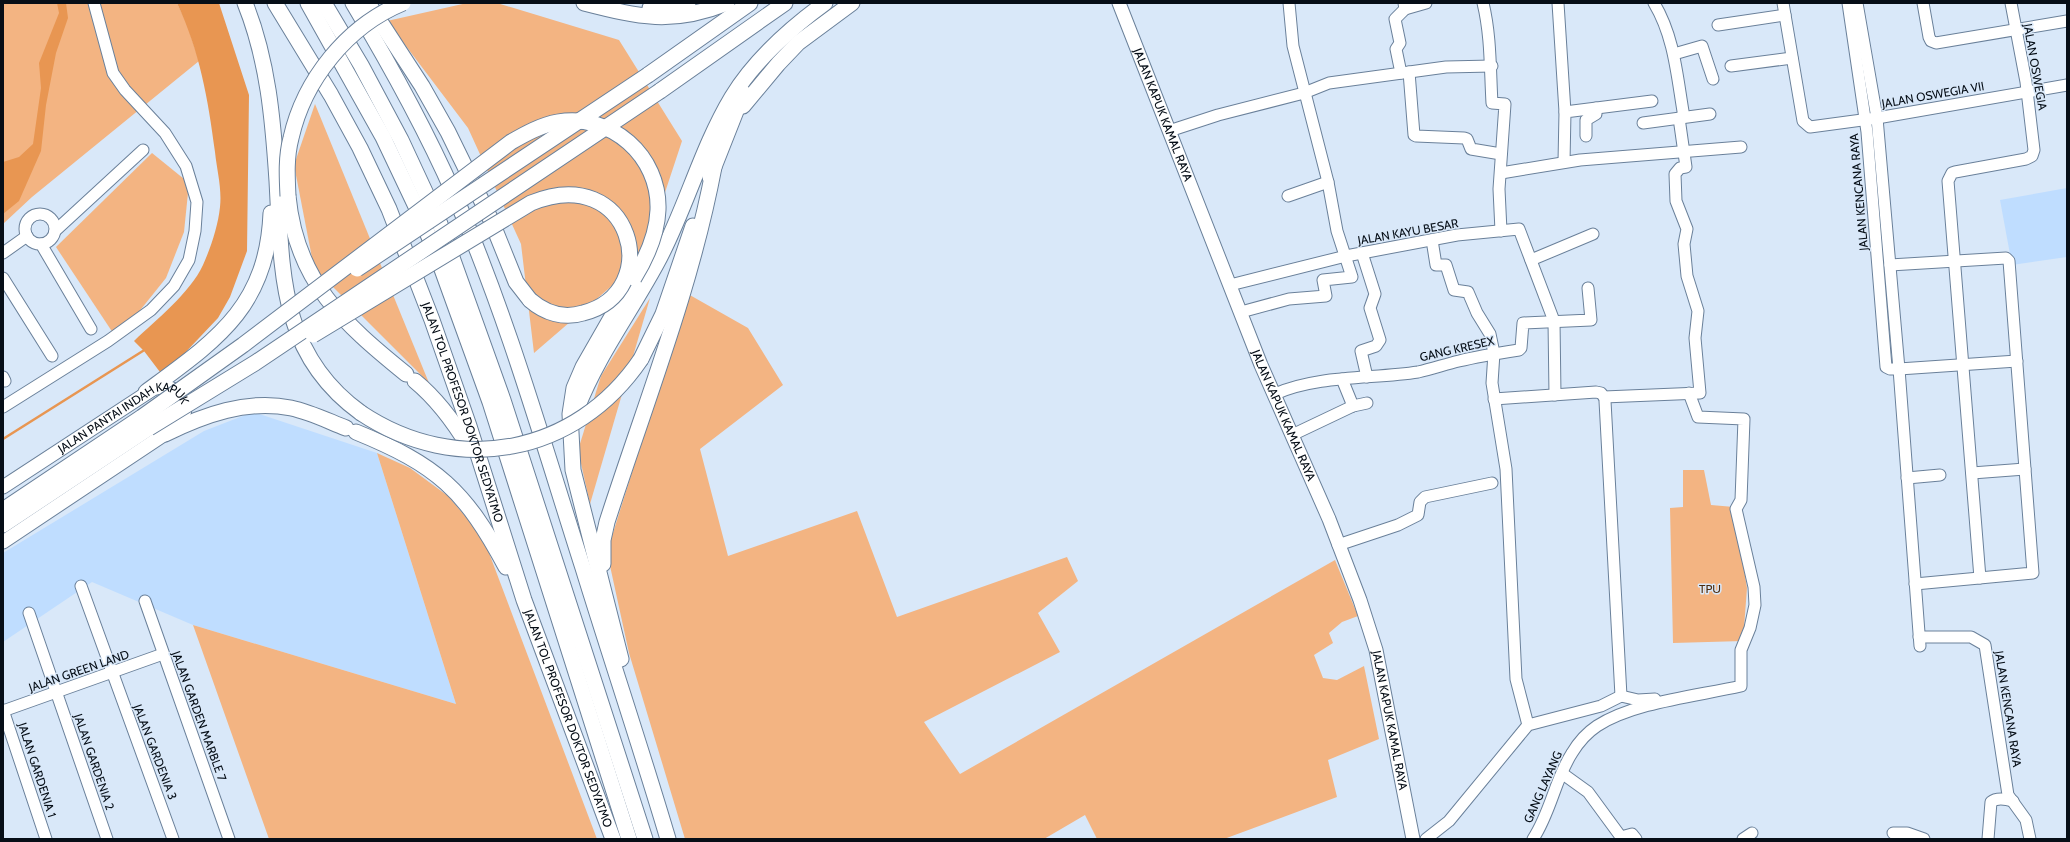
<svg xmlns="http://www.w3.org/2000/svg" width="2070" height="842" viewBox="0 0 2070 842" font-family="Cabin,sans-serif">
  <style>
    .built { fill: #bfddff }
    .green { fill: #f3b482 }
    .water { fill: #e89652 }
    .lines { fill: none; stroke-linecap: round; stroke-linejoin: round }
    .stream { stroke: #e89652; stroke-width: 2.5 }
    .minor-casing { stroke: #6a809a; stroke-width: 13 }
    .major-casing { stroke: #6a809a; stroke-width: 15 }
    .highway-casing { stroke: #6a809a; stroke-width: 17 }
    .minor { stroke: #fff; stroke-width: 11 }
    .major { stroke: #fff; stroke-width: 13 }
    .highway { stroke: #fff; stroke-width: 15 }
    .highway-bridge-casing { stroke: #6a809a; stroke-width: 17; stroke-linecap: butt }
    .highway-bridge { stroke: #fff; stroke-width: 15 }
    .labels { text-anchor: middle; stroke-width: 3; stroke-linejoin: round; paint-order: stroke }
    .street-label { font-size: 12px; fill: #060e17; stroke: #d9e8f9 }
    .park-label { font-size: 12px; fill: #4c2c0f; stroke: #d9e8f9 }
  </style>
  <rect width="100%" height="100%" fill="#d9e8f9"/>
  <!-- built -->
  <g class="built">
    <path d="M2067,188V257L2012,265L2000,200Z"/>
    <path d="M253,412L377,453L456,704L193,625L92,582L3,642V553L204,431Z"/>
  </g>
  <!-- green -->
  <g class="green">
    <path d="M3,3H177L187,24L199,61L32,197L3,224Z"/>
    <path d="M467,3H497L619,40L682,141L643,259L534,353L521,244L468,128L387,21Z"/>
    <path d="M315,104L429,383L314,268L294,165Z"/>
    <path d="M152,153L189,183L184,232L166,278L117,339L56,247Z"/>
    <path d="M688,294L748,328L783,385L700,449L728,556L857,511L897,617L1067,557L1078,581L1038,613L1060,652L924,722L960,774L1335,560L1358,616L1342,622L1329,633L1333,643L1314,655L1323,678L1337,680L1364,666L1379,739L1328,760L1337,797L1224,839H1097L1085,815L1044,839H685L629,653L607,552Z"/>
    <path d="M650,298L590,504L578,450L601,376Z"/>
    <path d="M377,453L410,468L448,496L483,537L597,839H269L193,625L456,704Z"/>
    <path d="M1683,470H1704L1711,505L1734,507L1747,588L1743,641L1673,643L1670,508L1683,507Z"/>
  </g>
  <!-- water -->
  <g class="water">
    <path d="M57,3H66L68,18L56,53L46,105L41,151L19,201L3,214V162L19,157L33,144L41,88L39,63L59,13Z"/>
    <path d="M177,3H219L249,95L247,251L230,297L218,318L163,376L144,351L134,341C157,319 190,293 203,265C211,247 218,226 220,207C222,188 217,171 215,152C208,99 200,52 177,3Z"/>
  </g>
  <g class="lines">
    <!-- stream -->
    <path class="stream" d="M3,439L146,349"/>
    <!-- minor casing -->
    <g class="minor-casing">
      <g id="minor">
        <path d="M1483,3C1491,36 1490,69 1492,103L1505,104L1499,189L1501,231"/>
        <path d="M1558,3L1565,112"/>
        <path d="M1654,3C1675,38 1677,78 1684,117"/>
        <path d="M1783,3L1803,121L1810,127L1877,118L2067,85"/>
        <path d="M1848,3L1867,132L1886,367L1890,369H1899L2017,361"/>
        <path d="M1857,3L1877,118L1899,369L1920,646"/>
        <path d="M1923,3L1929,37L1931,41L1936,43L2067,21"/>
        <path d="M1405,9L1426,3"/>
        <path d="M1718,25L1785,15"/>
        <path d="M1674,54L1702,46L1713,79"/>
        <path d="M1731,66L1792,58"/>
        <path d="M1409,72L1414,135L1416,136L1464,138L1467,139L1471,149L1501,154"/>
        <path d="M1401,73L1396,49L1400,43L1395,19L1405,9L1404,3"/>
        <path d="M1643,123L1710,114"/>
        <path d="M1169,131L1218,115L1304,93L1329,83L1446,67L1492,66"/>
        <path d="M1586,136V120L1596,114V108"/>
        <path d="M1564,162L1565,112L1652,101"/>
        <path d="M1501,173L1580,160L1741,147"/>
        <path d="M1288,196L1328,182"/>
        <circle cx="40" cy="229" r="15"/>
        <path d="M55,231L143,150"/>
        <path d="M1432,240L1436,265H1446L1454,290L1468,292L1477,313L1490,334L1494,353L1492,383L1506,469L1516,679L1528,725"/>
        <path d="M41,244L91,329"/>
        <path d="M3,253L27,236"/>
        <path d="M1362,253L1375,294L1370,308L1380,340L1376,346L1361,351L1367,377"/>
        <path d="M1531,260L1593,234"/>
        <path d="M1890,265L2006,258L2009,261L2033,573L1915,584"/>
        <path d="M3,278L52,356"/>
        <path d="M1230,285L1346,256L1457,235L1519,229L1554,321L1555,395"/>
        <path d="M1241,312L1289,299L1326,296L1323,280L1352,277L1337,231L1328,182L1293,46L1289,3"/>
        <path d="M3,377L5,381"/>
        <path d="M1342,379L1353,406"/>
        <path d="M1275,394C1317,375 1373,379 1418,372C1432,369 1446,364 1459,361C1479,356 1499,353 1519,350L1521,348L1523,323L1591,320L1588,288"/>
        <path d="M1494,399L1596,392L1601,393L1604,397L1700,393L1695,338L1698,311L1687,276L1684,244L1687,229L1676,201L1675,174L1680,168L1686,167L1679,118"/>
        <path d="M1605,401L1621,696"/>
        <path d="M3,407L108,341L151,310L174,286L189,260L195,231L197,202L186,166L165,133L125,90L113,73L94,3"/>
        <path d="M1292,435L1353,406L1367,403"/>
        <path d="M1972,473L2025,469"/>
        <path d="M1907,478L1940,475"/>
        <path d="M1338,545L1398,525L1418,515L1420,502L1425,497L1492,483"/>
        <path d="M1980,578L1948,181L1952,173L1955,172L2026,159L2032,156L2034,150L2026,82L2011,3"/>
        <path d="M81,586L173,839"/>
        <path d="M145,601L229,839"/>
        <path d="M29,613L107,839"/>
        <path d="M1919,637H1971L1985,645L2008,795L2026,820L2030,839"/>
        <path d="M1621,696L1638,700L1655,699"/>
        <path d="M3,710L46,839"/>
        <path d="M3,711L163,654"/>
        <path d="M1563,774L1588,792L1621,837L1632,834L1636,839"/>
        <path d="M1893,833H1907L1924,839"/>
        <path d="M1426,839L1449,821L1528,725L1601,706L1621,696"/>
        <path d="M1533,839C1551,812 1555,779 1572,753C1578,743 1588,732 1597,726C1634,702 1698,696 1741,686V650L1750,628L1755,605L1754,587L1736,509L1741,500L1744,419L1698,417L1689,393"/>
        <path d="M1743,839L1752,833"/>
        <path d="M1988,839L1991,802C1997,797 2006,799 2013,801"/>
      </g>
    </g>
    <!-- major casing -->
    <g class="major-casing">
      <g id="major">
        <path id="s1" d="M1119,3L1261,365L1329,519L1360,600L1376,650L1413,839"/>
        <path id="s2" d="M3,487L153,389C171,382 192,396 183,416C179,424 172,429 165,434L3,542"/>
      </g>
    </g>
    <!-- highway casing -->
    <g class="highway-casing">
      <g id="highway">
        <path d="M245,3C268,60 273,120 277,181C282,272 279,354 361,413"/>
        <path id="s3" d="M275,3L331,95L360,148L389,209L432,320L469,426L524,600L613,839"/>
        <path d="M308,3L383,137L420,215L439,261L490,402L629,839"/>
        <path d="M324,3L361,65L401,140L440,224L503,400L645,839"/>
        <path d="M353,3C390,65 425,128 454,194C507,315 543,443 583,568C611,659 641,748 668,839"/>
        <path d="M368,3L422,86L448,132L491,220L516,282L530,300"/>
        <path d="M584,3C639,17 672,25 727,3"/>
        <path d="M650,8H667L688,3"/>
        <path d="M648,75L750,3"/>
        <path d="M660,91L785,3"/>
        <path d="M743,106L778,64L798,43L852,3"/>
        <path d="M710,177L740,101L745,94"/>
        <path d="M288,196C296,281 343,323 406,374"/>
        <path d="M641,359L663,314L693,226"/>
        <path d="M415,381C438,400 454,422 469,447"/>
        <path d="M146,392C215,341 267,308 271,213"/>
        <path d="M577,408C598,354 634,307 660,257C687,205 702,147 732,97C754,61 792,27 825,3"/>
        <path d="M356,432C437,465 465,490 506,567"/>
        <path d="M165,434C204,415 247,399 291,408C310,412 328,421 346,428"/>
        <path d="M3,510L142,417"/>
        <path d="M3,525L149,428"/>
        <path d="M603,564V540L607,522C645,404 691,289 714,167"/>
        <path d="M621,659L573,470L570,414L574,388L583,367L634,278"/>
      </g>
    </g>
    <!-- minor -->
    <use href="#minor" class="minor"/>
    <!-- major -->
    <use href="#major" class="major"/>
    <!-- highway -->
    <use href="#highway" class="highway"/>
    <!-- highway-bridge casing -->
    <g class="highway-bridge-casing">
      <g id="highway-bridge">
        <path d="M288,196C287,176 286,157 291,138C304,80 347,26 403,3"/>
        <path d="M357,269L648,75"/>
        <path d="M313,335L531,203C632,161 666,292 583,313C564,319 545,313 530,300"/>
        <path d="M361,413C457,477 576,455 641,359"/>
        <path d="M142,417L243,345L511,142C525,134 541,125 558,122C611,113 660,156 658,210C657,235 647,257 634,278"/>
        <path d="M149,428L255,363L660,91"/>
      </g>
    </g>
    <!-- highway-bridge -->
    <use href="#highway-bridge" class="highway-bridge"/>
  </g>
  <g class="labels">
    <!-- street labels -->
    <g class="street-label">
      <text transform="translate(2035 67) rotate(80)" y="4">JALAN OSWEGIA</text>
      <text transform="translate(1933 95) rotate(-10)" y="4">JALAN OSWEGIA VII</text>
      <text dy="4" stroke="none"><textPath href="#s1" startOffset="120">JALAN KAPUK KAMAL RAYA</textPath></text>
      <text transform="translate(1859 192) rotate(-95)" y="4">JALAN KENCANA RAYA</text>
      <text transform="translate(1408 232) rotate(-10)" y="4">JALAN KAYU BESAR</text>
      <text transform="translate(1457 349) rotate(-13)" y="4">GANG KRESEX</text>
      <text dy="4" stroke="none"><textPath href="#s3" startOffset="452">JALAN TOL PROFESOR DOKTOR SEDYATMO</textPath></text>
      <text dy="4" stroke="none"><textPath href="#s1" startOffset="444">JALAN KAPUK KAMAL RAYA</textPath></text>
      <text dy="4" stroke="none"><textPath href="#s2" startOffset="143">JALAN PANTAI INDAH KAPUK</textPath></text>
      <text transform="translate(79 671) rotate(-19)" y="4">JALAN GREEN LAND</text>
      <text transform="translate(2008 709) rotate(81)" y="4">JALAN KENCANA RAYA</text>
      <text transform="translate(199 716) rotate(70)" y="4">JALAN GARDEN MARBLE 7</text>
      <text dy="4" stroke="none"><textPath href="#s3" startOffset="776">JALAN TOL PROFESOR DOKTOR SEDYATMO</textPath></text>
      <text dy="4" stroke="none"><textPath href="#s1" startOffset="768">JALAN KAPUK KAMAL RAYA</textPath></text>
      <text transform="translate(155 752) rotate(69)" y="4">JALAN GARDENIA 3</text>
      <text transform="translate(94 762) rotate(71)" y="4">JALAN GARDENIA 2</text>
      <text transform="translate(37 770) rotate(72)" y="4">JALAN GARDENIA 1</text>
      <text transform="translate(1543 787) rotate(-66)" y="4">GANG LAYANG</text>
    </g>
    <!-- park labels -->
    <g class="park-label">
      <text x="1710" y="593">TPU</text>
    </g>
  </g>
  <!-- border -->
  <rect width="2070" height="842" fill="none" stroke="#060e17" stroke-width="8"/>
</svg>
